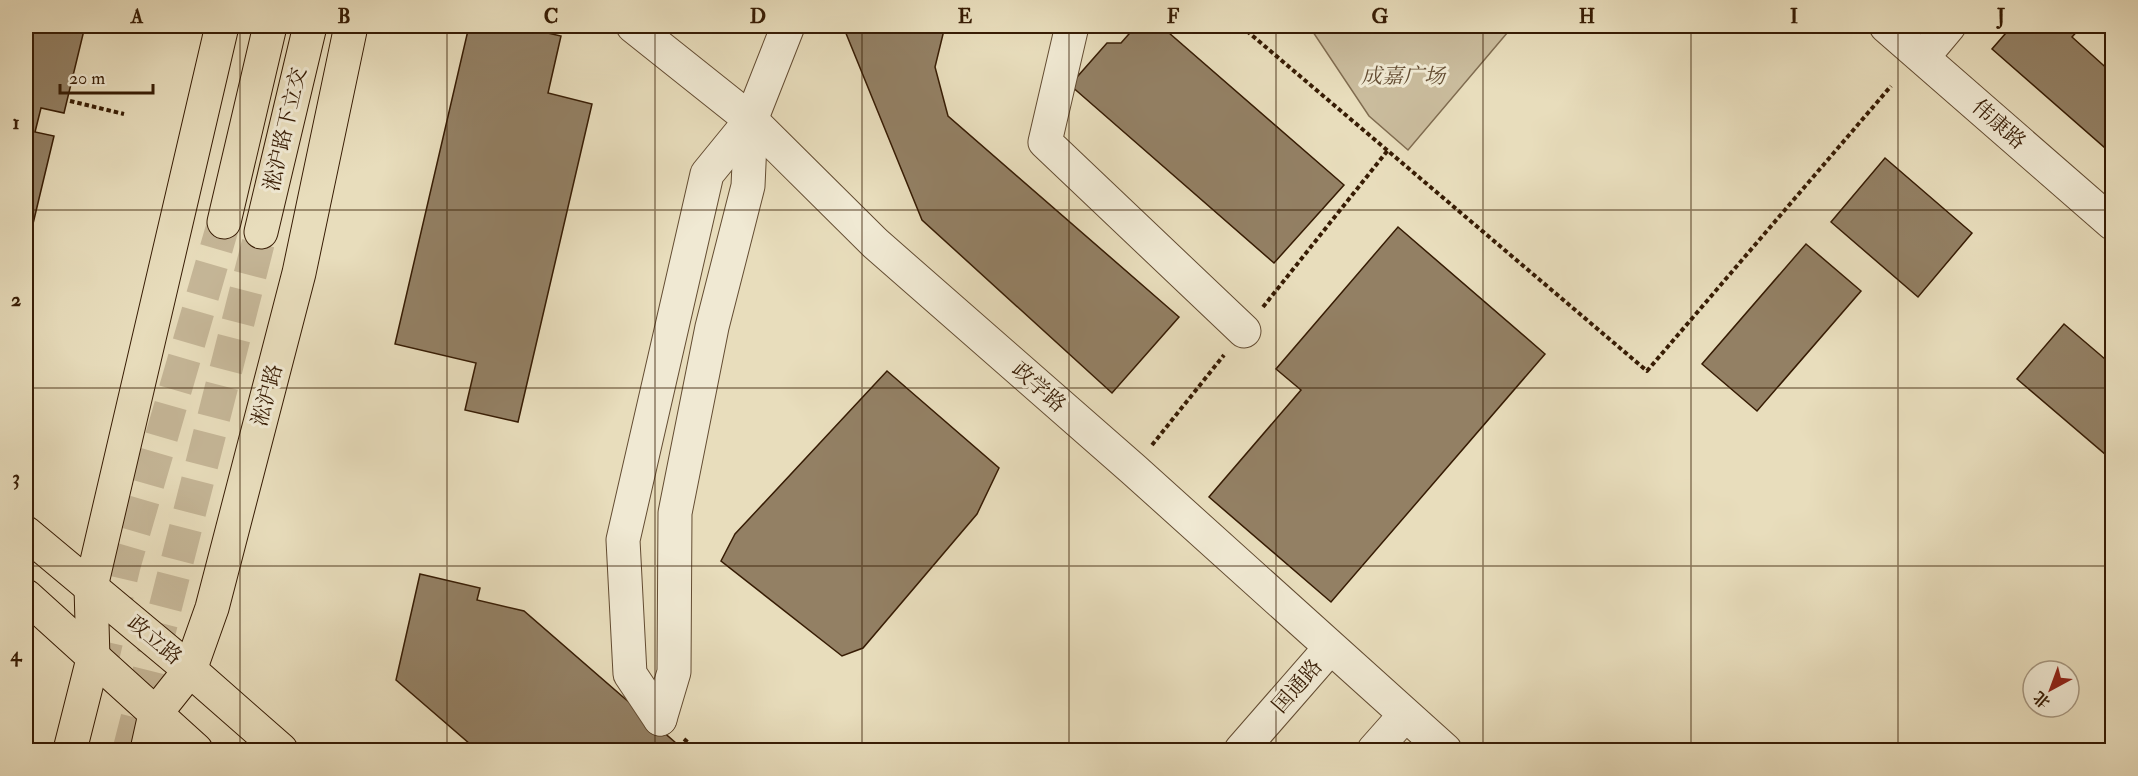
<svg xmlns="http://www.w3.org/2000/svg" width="2138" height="776" viewBox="0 0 2138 776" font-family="'IM FELL Double Pica','Noto Serif SC',serif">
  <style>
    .green { fill: #cabc9d; stroke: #806c50; stroke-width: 1.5 }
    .building { fill: #938064; stroke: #371c04; stroke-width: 1.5 }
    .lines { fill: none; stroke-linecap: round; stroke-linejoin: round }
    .major-tunnel { stroke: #c5b697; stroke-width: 33; stroke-dasharray: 33 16; stroke-linecap: butt }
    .minor-casing { stroke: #634c32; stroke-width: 35 }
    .major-casing { stroke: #371c04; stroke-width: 35 }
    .path { stroke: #371c04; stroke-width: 4; stroke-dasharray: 4.5 3; stroke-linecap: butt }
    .minor { stroke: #f0e9d3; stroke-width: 33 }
    .major { stroke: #e8ddbc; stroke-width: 33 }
    .grid { fill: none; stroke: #371c04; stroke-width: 1.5; stroke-opacity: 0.55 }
    .labels { text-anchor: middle; stroke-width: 6; stroke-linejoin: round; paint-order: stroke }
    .park-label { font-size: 21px; font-style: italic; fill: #634c32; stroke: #f0e9d3 }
    .street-label { font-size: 21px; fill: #371c04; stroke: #f0e9d3 }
    .neatline { fill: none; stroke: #371c04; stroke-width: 2 }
    .grid-label { font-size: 20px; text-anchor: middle; font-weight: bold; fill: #371c04 }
  </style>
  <rect width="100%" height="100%" fill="#e8ddbc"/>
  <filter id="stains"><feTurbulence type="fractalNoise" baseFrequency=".00333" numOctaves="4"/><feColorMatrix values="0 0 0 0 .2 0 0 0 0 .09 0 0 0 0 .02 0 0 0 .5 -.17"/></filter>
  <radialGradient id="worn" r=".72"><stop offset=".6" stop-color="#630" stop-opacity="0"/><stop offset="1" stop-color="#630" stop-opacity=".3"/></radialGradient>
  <!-- green -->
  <path class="green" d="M1309,26H1513L1408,150L1369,116Z"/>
  <!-- building -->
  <g class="building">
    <path d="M26,26H85L64,113L41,108L35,132L54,136L26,253Z"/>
    <path d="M469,26H517L561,36L548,93L592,104L518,422L465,410L476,363L395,344Z"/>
    <path d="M843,26H945L935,67L948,116L1179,317L1112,393L922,220Z"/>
    <path d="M1136,26H1161L1344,185L1274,263L1070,85L1107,43H1121Z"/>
    <path d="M2012,26H2082L2072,37L2112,73V154L1992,49Z"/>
    <path d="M1885,158L1972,233L1918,297L1831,222Z"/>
    <path d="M1398,227L1545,354L1331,602L1209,497L1301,390L1276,369Z"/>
    <path d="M1806,244L1861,291L1757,411L1702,364Z"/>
    <path d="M2064,324L2112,365V460L2017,379Z"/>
    <path d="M887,371L999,468L977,514L863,648L842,656L721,561L735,534Z"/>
    <path d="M420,574L480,588L477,600L524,611L684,750H477L396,680Z"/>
  </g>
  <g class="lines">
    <!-- major-tunnel -->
    <g class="major-tunnel">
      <path d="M99,674L124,566L224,222"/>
      <path d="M129,750L261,232"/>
    </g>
    <!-- minor casing -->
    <g class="minor-casing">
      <g id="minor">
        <path d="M633,26L751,120L875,243L1133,469L1445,750"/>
        <path d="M1072,26L1045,142L1244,331"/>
        <path d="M1886,26L2112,223"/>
        <path d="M1923,57L1949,26"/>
        <path d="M660,719L630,674L623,540L707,174L751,120L788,26"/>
        <path d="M660,719L674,672L675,513L712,327L748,186L751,120"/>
        <path d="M1241,750L1330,648"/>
        <path d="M1374,750L1405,715"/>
      </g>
    </g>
    <!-- major casing -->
    <g class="major-casing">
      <g id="major">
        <path d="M224,222L270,26"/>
        <path d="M261,232L310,26"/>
        <path d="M26,533L190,670L281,750"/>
        <path d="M26,596L196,750"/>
        <path d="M70,750L93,659L91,587L222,26"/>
        <path d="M147,750L155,714L190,670L212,608L299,273L351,26"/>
      </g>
    </g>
    <!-- path -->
    <g class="path">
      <path d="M1241,26L1647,371L1891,86"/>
      <path d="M2106,42L2112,49"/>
      <path d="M70,101L124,114"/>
      <path d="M1263,307L1388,150"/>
      <path d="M1152,445L1224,355"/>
      <path d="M684,739L697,750"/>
    </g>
    <!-- minor -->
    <use href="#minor" class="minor"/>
    <!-- major -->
    <use href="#major" class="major"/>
  </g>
  <!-- grid -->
  <path class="grid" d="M240,26V750M447,26V750M655,26V750M862,26V750M1069,26V750M1276,26V750M1483,26V750M1691,26V750M1898,26V750M26,210H2112M26,388H2112M26,566H2112"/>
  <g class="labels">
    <!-- park labels -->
    <g class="park-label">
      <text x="1403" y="83">成嘉广场</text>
    </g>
    <!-- street labels -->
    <g class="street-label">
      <text transform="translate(1999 124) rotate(41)" y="7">伟康路</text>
      <text transform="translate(285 129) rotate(-77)" y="7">淞沪路下立交</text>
      <text transform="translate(1039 387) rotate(41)" y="7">政学路</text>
      <text transform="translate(267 395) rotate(-75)" y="7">淞沪路</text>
      <text transform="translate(155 640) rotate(40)" y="7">政立路</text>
      <text transform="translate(1297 686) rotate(-49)" y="7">国通路</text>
    </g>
  </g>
  <!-- margin -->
  <rect width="2138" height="776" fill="none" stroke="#e8ddbc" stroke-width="66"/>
  <!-- north arrow -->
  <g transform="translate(2051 689) rotate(221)"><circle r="28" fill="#f0e9d3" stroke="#a69780" stroke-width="1.5"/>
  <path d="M0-4.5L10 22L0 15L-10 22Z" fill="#8f2418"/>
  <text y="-9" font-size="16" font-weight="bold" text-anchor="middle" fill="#371c04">北</text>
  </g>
  <!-- scale -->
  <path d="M60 84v9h93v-9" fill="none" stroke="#371c04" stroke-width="3"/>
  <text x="69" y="84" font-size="18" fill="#371c04" stroke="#f0e9d3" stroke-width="4.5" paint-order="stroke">20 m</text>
  <rect x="33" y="33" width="2072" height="710" class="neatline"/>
  <g class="grid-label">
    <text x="137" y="23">A</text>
    <text x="344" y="23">B</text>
    <text x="551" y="23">C</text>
    <text x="758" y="23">D</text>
    <text x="965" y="23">E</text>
    <text x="1173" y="23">F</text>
    <text x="1380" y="23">G</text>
    <text x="1587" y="23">H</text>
    <text x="1794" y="23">I</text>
    <text x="2001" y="23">J</text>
    <text x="16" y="129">1</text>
    <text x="16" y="306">2</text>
    <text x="16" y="484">3</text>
    <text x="16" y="661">4</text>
  </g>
  <rect width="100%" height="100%" filter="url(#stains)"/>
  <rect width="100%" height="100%" fill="url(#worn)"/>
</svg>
